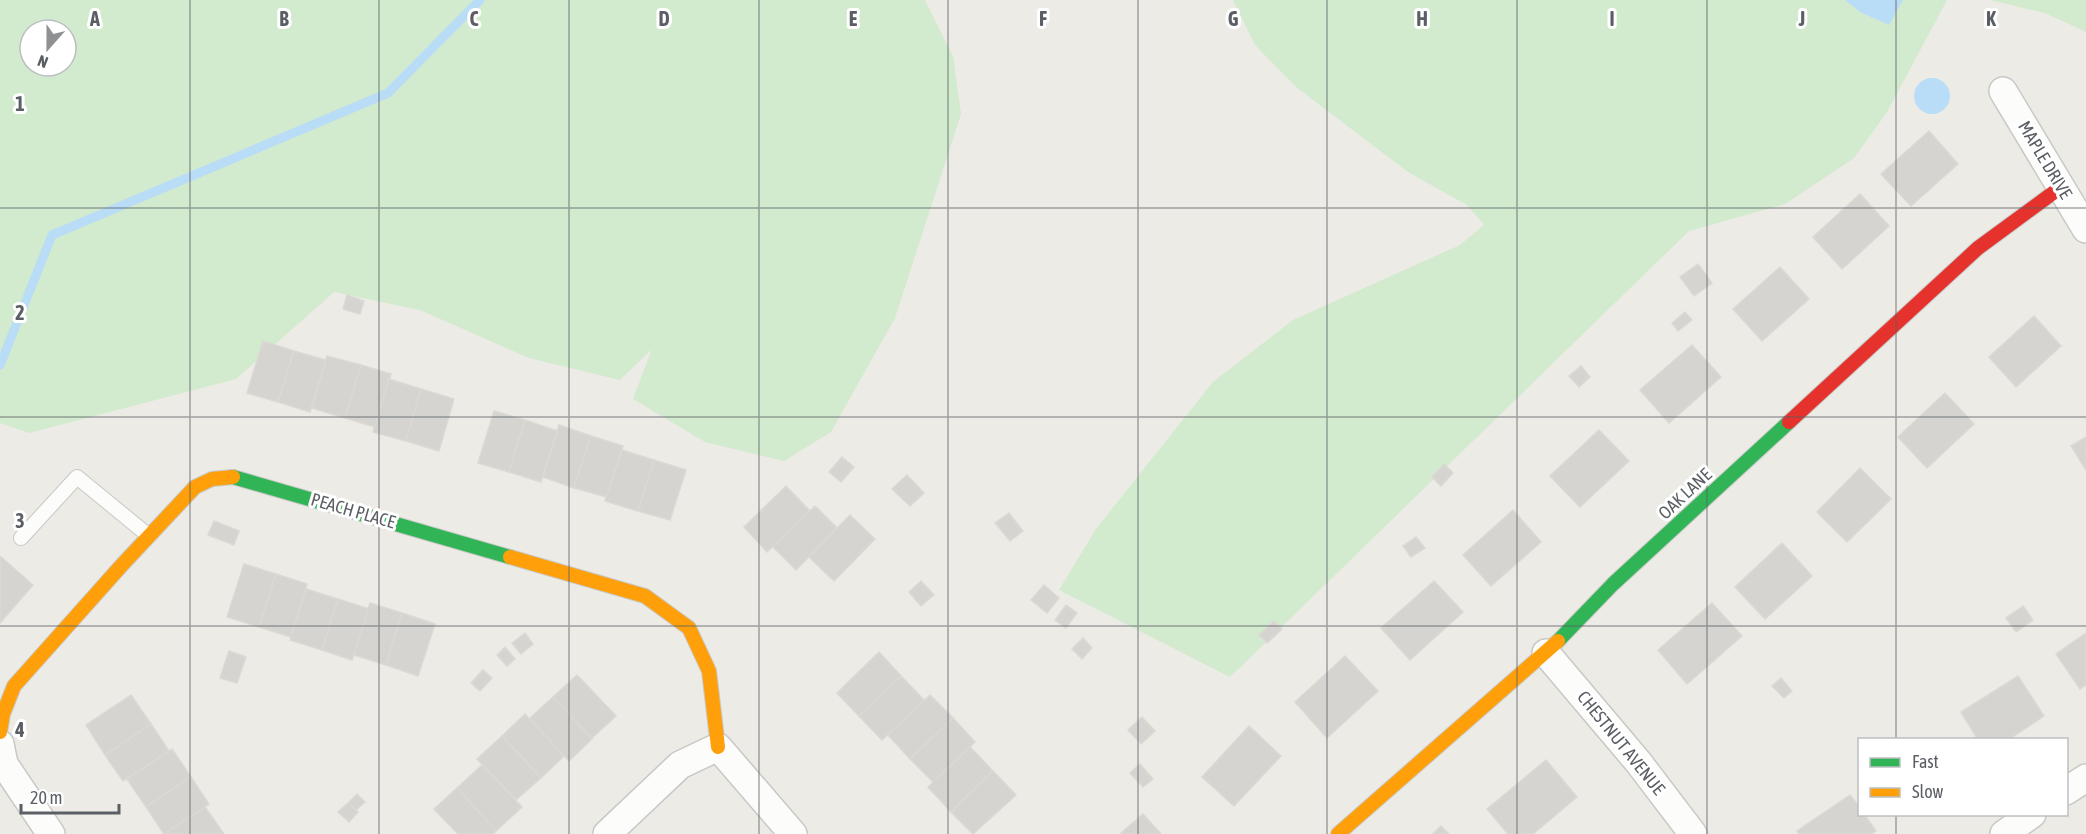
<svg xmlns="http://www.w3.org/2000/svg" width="2086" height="834" viewBox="0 0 2086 834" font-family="'Asap Condensed',sans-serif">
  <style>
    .green { fill: #d2eace; fill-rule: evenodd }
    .water { fill: #b9dcf7 }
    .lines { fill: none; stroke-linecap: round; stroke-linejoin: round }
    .stream { stroke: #b9dcf7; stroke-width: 9 }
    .building { fill: #d5d4d0; stroke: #dcd9d4; stroke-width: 1.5 }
    .lane-casing { stroke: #c8c8c7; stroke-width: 16 }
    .street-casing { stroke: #c8c8c7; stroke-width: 30 }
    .fast-casing { stroke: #c8c9c7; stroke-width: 16 }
    .slow-casing { stroke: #c8c9c7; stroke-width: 16 }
    .jam-casing { stroke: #c8c9c7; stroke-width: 16 }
    .lane { stroke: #fcfcfb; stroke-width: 14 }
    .street { stroke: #fcfcfb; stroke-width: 27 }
    .fast { stroke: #30b455; stroke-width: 14 }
    .slow { stroke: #ff9f0a; stroke-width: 14 }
    .jam { stroke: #e5322d; stroke-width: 14 }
    .grid { fill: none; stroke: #5b5f65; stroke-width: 1.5; stroke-opacity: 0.55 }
    .labels { text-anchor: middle; stroke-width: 6; stroke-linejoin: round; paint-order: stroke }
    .street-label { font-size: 18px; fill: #5b5f65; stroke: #fff }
    .grid-label { font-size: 20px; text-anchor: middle; font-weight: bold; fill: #5b5f65; stroke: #fff; stroke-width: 6; stroke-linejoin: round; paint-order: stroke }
  </style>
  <rect width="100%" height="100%" fill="#ecebe5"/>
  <!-- green -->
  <g class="green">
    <path d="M0,0H925L953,56L961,114L895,318L831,432L784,461L705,442L633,399L652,349L620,380L529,358L420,310L334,292L236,379L29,433L0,423ZM30,30H66V66H30Z"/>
    <path d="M1233,0H1845L1860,12L1889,24L1903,0H1947L1887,112L1854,158L1785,204L1689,231L1230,677L1059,590L1096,529L1213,382L1293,320L1460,245L1484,225L1467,205L1408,172L1296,87L1255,45Z"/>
    <path d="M1990,0H2086V32L2045,13Z"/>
  </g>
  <!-- water -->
  <g class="water">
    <path d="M1845,0H1903L1889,25L1860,12Z"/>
    <circle cx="1932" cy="96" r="18"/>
  </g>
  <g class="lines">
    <!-- stream -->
    <path class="stream" d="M0,365L52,235L388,93L480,0"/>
  </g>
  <!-- building -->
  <g class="building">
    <path d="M1929,131L1958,164L1911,206L1881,174Z"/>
    <path d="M1860,194L1889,226L1842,269L1813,237Z"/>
    <path d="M1698,264L1712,283L1694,296L1680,277Z"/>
    <path d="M1780,267L1809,299L1762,341L1733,309Z"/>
    <path d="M347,295L364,301L360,314L343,309Z"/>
    <path d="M1685,312L1692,320L1678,331L1672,323Z"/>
    <path d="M2034,316L2061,346L2016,387L1989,357Z"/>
    <path d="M263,341L294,351L278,402L247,393Z"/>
    <path d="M1692,345L1721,377L1669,423L1640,390Z"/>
    <path d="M294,351L326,360L310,412L278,402Z"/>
    <path d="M327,356L361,365L345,418L312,408Z"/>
    <path d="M361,365L391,374L375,427L345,418Z"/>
    <path d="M1581,366L1590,377L1579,387L1569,376Z"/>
    <path d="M389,379L421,389L406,441L373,432Z"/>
    <path d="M421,389L454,399L439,451L406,441Z"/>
    <path d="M1945,393L1974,424L1927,468L1898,437Z"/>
    <path d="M494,411L525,420L509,472L478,463Z"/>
    <path d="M525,420L557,431L541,482L509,472Z"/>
    <path d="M559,425L591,436L574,488L543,477Z"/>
    <path d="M1599,430L1629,461L1580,507L1550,476Z"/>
    <path d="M591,436L623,446L607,497L574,488Z"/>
    <path d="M2086,437V470L2071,446Z"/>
    <path d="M622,450L654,460L638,511L605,501Z"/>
    <path d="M842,457L854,467L841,482L829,472Z"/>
    <path d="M654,460L686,470L670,520L638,511Z"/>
    <path d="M1444,464L1453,473L1441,486L1432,477Z"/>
    <path d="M1860,468L1891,499L1847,542L1817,512Z"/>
    <path d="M907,475L924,493L910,506L892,489Z"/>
    <path d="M786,486L810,511L767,552L744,527Z"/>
    <path d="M815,506L837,528L796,570L773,547Z"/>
    <path d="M1513,510L1541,542L1491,586L1463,555Z"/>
    <path d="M1009,513L1023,531L1010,541L995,523Z"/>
    <path d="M850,515L875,539L834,581L809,557Z"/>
    <path d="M214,521L239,531L234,545L208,535Z"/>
    <path d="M1416,537L1425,548L1411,557L1403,546Z"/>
    <path d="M1782,543L1812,576L1765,619L1735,587Z"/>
    <path d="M0,556L33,585L0,623Z"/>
    <path d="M244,564L276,574L259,627L227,617Z"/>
    <path d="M276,574L307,584L291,637L259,627Z"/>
    <path d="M921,581L934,595L921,606L909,592Z"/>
    <path d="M1434,581L1463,612L1410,660L1381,628Z"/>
    <path d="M1044,585L1059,598L1047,613L1031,600Z"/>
    <path d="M306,589L338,599L322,650L290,640Z"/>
    <path d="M338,599L369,609L352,660L322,650Z"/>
    <path d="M370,603L402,613L386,665L354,655Z"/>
    <path d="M1712,603L1742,636L1687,684L1658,650Z"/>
    <path d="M1066,605L1077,613L1066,628L1055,620Z"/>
    <path d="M2023,606L2033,620L2016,632L2006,618Z"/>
    <path d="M402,613L435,624L418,676L386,665Z"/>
    <path d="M1274,621L1282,629L1267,643L1259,635Z"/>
    <path d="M525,633L533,644L521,654L512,643Z"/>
    <path d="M2086,633V685L2080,689L2056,654Z"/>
    <path d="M1083,638L1092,648L1082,659L1072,649Z"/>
    <path d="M505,647L515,659L507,666L497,655Z"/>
    <path d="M229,651L246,657L237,683L220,678Z"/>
    <path d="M879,652L901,676L859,716L837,693Z"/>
    <path d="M1345,656L1378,691L1327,738L1295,702Z"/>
    <path d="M483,670L492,678L480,691L471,683Z"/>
    <path d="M577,675L616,716L592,738L553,697Z"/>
    <path d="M901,676L924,700L882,740L859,716Z"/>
    <path d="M2018,676L2044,716L2008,740H1978L1961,712Z"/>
    <path d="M1781,678L1792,691L1784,698L1772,686Z"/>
    <path d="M131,695L151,724L105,755L86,725Z"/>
    <path d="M930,695L953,718L910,759L888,735Z"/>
    <path d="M553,697L592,739L569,761L529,719Z"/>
    <path d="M525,714L564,756L541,778L502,736Z"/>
    <path d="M1142,717L1155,731L1141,744L1128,730Z"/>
    <path d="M953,718L975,742L933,782L910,759Z"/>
    <path d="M151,724L169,751L123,781L105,755Z"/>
    <path d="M1249,726L1281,756L1234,806L1202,777Z"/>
    <path d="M502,736L541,778L516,800L477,759Z"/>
    <path d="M970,747L993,771L951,812L928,787Z"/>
    <path d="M172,749L191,777L146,807L127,779Z"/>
    <path d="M1546,760L1577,797L1533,834H1508L1487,809Z"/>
    <path d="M1140,764L1153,779L1143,787L1130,773Z"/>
    <path d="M482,765L522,807L496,831L457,788Z"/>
    <path d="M993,771L1016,795L973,834L951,812Z"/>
    <path d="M191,777L209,804L164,834L146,807Z"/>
    <path d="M457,788L496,831L493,834H458L434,809Z"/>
    <path d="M357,794L365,802L355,811L348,803Z"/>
    <path d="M1850,795L1860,808V814H1864L1876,831L1871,834H1799L1797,831Z"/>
    <path d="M348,803L358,812L349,822L338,812Z"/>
    <path d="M205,807L224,834H164Z"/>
    <path d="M1143,814L1161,834H1120Z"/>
    <path d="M1441,826L1449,834H1433Z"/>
  </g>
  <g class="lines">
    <!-- lane casing -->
    <g class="lane-casing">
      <path id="lane" d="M21,538L77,477L149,536"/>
    </g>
    <!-- street casing -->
    <g class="street-casing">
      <g id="street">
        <path d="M2003,91L2086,229"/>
        <path d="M1546,653L1639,763L1693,834"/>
        <path d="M0,744L4,764L51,834"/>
        <path d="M2066,791L2086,778"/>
        <path d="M607,834L680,765L718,747L793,834"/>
        <path d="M2004,834L2032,814"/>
      </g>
    </g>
    <!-- fast casing -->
    <g class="fast-casing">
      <g id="fast">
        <path d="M233,477L510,557"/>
        <path d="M1558,641L1613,584L1789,422"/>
      </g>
    </g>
    <!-- slow casing -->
    <g class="slow-casing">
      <g id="slow">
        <path d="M510,557L645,596L689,628L709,671L718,747"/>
        <path d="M0,732L3,714L14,686L121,566L195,487L212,479L233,477"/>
        <path d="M1338,834L1558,641"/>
      </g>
    </g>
    <!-- jam casing -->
    <g class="jam-casing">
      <path id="jam" d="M1789,422L1978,248L2061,187"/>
    </g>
    <!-- lane -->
    <use href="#lane" class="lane"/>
    <!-- street -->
    <use href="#street" class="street"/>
    <!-- fast -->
    <use href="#fast" class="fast"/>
    <!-- slow -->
    <use href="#slow" class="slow"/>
    <!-- jam -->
    <use href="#jam" class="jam"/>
  </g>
  <!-- grid -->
  <path class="grid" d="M190,0V834M379,0V834M569,0V834M759,0V834M948,0V834M1138,0V834M1327,0V834M1517,0V834M1707,0V834M1896,0V740M0,208H2086M0,417H2086M0,626H2086M1896,814V834"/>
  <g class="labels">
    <!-- street labels -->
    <g class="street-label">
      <text transform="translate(2045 160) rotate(59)" y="6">MAPLE DRIVE</text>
      <text transform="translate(1685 494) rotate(-43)" y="6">OAK LANE</text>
      <text transform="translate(353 511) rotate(16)" y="6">PEACH PLACE</text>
      <text transform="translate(1621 743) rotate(51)" y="6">CHESTNUT AVENUE</text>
    </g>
  </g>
  <g class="grid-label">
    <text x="95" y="26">A</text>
    <text x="284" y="26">B</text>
    <text x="474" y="26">C</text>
    <text x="664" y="26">D</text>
    <text x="853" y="26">E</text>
    <text x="1043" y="26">F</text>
    <text x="1233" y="26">G</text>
    <text x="1422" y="26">H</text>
    <text x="1612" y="26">I</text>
    <text x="1802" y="26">J</text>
    <text x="1991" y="26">K</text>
    <text x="20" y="111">1</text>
    <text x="20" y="320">2</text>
    <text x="20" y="528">3</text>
    <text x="20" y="737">4</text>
  </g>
  <!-- legend -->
  <rect x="1858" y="738" width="210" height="78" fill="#ffffff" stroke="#bdbfc1" stroke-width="1.5"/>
  <rect x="1870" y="758" width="30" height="9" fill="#30b455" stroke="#bdbfc1" stroke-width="1.5"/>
  <text x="1912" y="768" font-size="18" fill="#5b5f65">Fast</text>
  <rect x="1870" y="788" width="30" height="9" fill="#ff9f0a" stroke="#bdbfc1" stroke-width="1.5"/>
  <text x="1912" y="798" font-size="18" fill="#5b5f65">Slow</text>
  <!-- north arrow -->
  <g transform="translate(48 48) rotate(201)"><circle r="28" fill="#ffffff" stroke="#bdbfc1" stroke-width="1.5"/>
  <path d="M0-4.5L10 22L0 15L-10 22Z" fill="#8e9092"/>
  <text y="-9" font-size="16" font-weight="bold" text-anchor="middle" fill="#5b5f65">N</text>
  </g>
  <!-- scale -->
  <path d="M21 804v9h98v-9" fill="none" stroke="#5b5f65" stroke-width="3"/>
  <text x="30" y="804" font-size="18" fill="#5b5f65" stroke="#ffffff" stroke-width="4.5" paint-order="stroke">20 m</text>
</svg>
